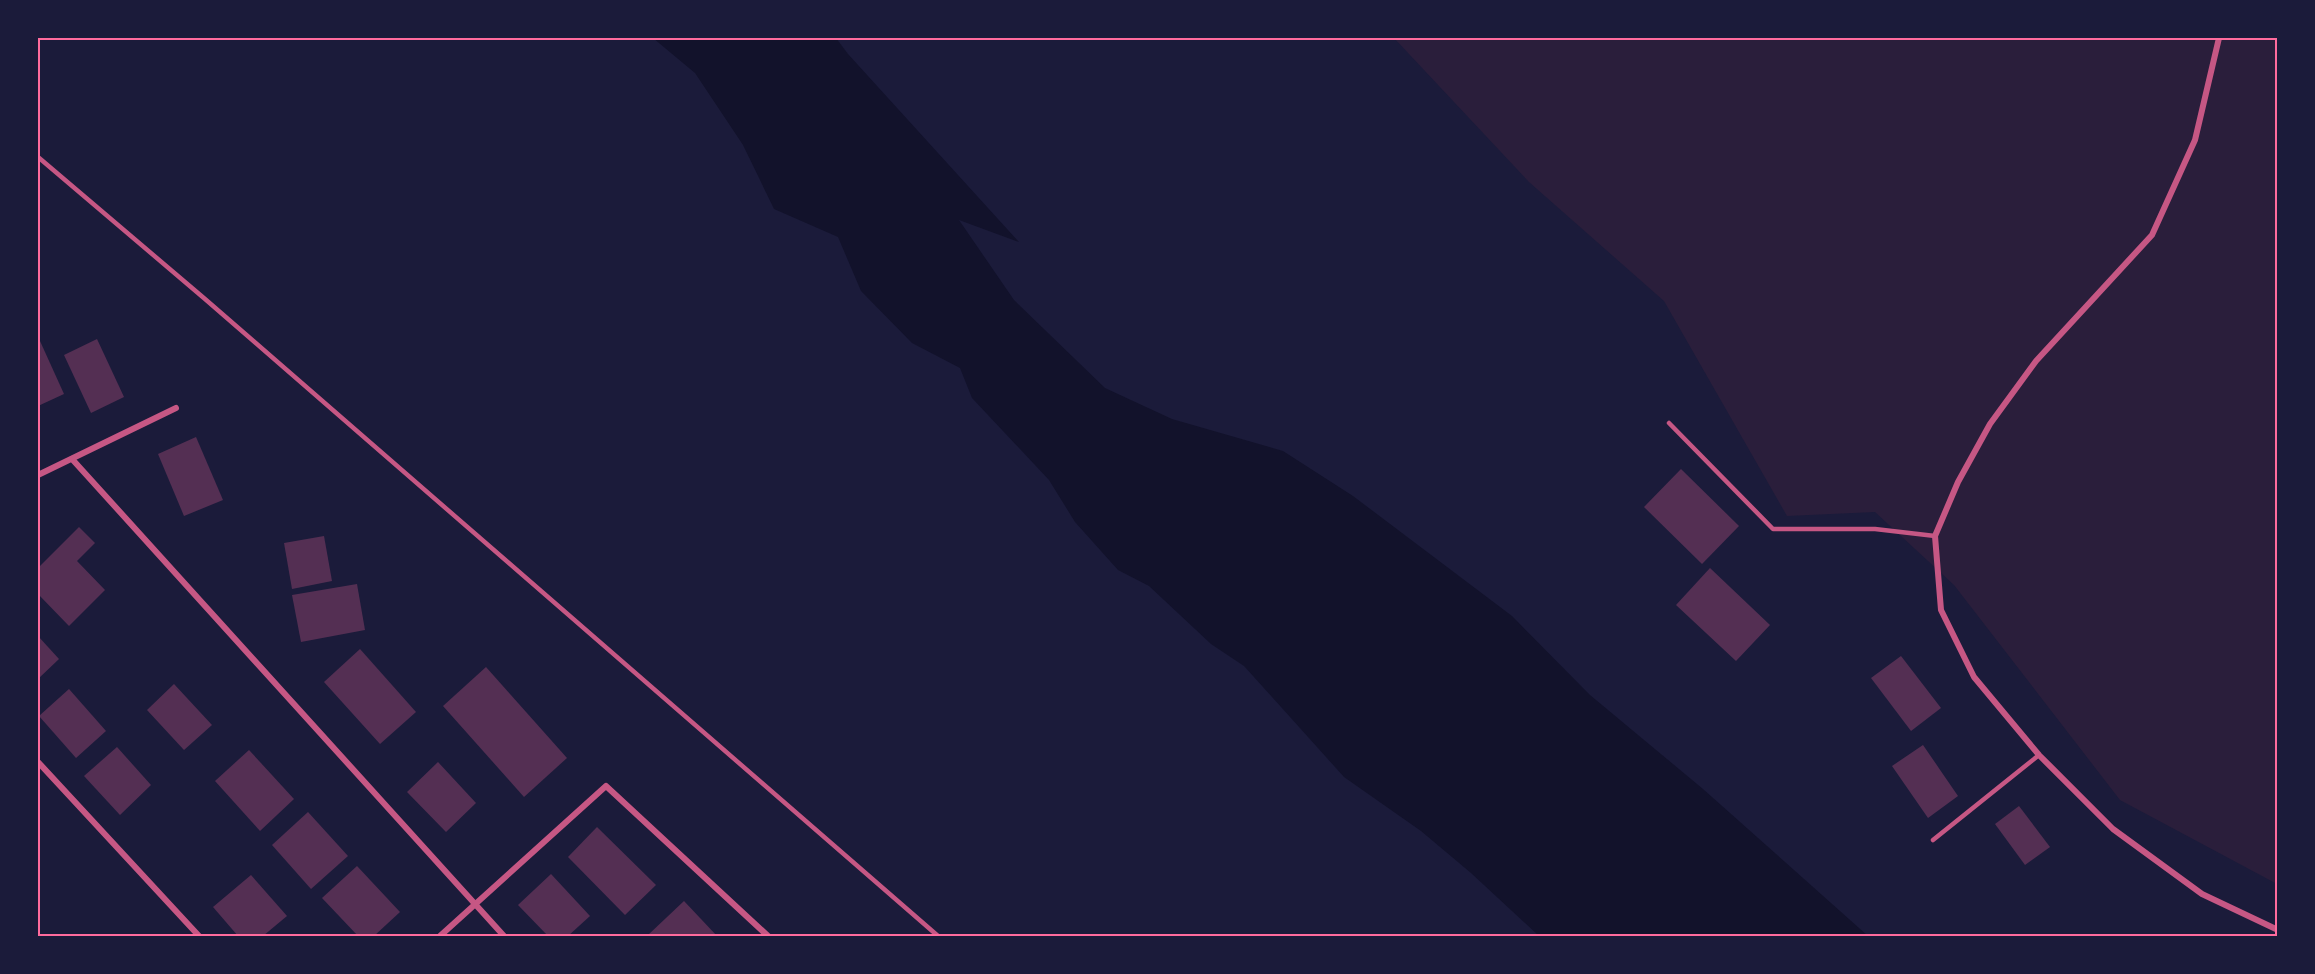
<svg xmlns="http://www.w3.org/2000/svg" width="2315" height="974" viewBox="0 0 2315 974" font-family="'Nunito Sans',sans-serif">
  <style>
    .green { fill: #2a1e3b }
    .water { fill: #12122b }
    .building { fill: #542f53 }
    .lines { fill: none; stroke-linecap: round; stroke-linejoin: round }
    .service { stroke: #c65784; stroke-width: 4.5 }
    .minor { stroke: #c65784; stroke-width: 6 }
    .neatline { fill: none; stroke: #ff6b9d; stroke-width: 2 }
  </style>
  <rect width="100%" height="100%" fill="#1b1b3a"/>
  <!-- green -->
  <path class="green" d="M1394,38H2277V884L2120,800L1954,585L1875,512L1787,516L1664,301L1529,182Z"/>
  <!-- water -->
  <path class="water" d="M653,38H836L848,54L1019,242L959,220L1014,300L1105,388L1172,419L1283,451L1353,496L1512,616L1590,695L1703,789L1868,936H1539L1471,873L1421,831L1344,777L1244,666L1211,644L1149,586L1118,570L1075,522L1049,480L972,398L960,368L912,343L861,291L838,237L774,209L743,145L695,73Z"/>
  <!-- building -->
  <g class="building">
    <path d="M97,339L124,397L91,413L64,355Z"/>
    <path d="M40,341L64,394L38,406V342Z"/>
    <path d="M196,437L223,500L184,516L158,454Z"/>
    <path d="M1681,469L1739,526L1702,564L1644,507Z"/>
    <path d="M79,527L95,543L77,561L105,590L69,626L38,594V568Z"/>
    <path d="M324,536L332,581L292,589L284,543Z"/>
    <path d="M1710,568L1770,625L1736,661L1676,605Z"/>
    <path d="M357,584L365,630L301,642L292,595Z"/>
    <path d="M38,636L59,659L38,679Z"/>
    <path d="M360,649L416,712L380,744L324,682Z"/>
    <path d="M1901,656L1941,708L1911,731L1871,678Z"/>
    <path d="M486,667L567,758L524,797L443,706Z"/>
    <path d="M174,684L212,725L184,750L147,710Z"/>
    <path d="M69,689L106,731L76,758L39,716Z"/>
    <path d="M1923,745L1958,796L1928,818L1892,766Z"/>
    <path d="M117,747L151,785L120,815L84,776Z"/>
    <path d="M249,750L294,799L260,831L215,781Z"/>
    <path d="M438,762L476,803L446,832L407,792Z"/>
    <path d="M2019,806L2050,847L2025,865L1995,824Z"/>
    <path d="M308,812L348,856L311,889L272,845Z"/>
    <path d="M597,827L656,885L625,915L568,857Z"/>
    <path d="M357,866L400,912L374,936H358L322,898Z"/>
    <path d="M551,874L590,916L568,936H548L518,905Z"/>
    <path d="M251,875L287,916L263,936H238L213,907Z"/>
    <path d="M684,901L717,936H649L648,935Z"/>
  </g>
  <g class="lines">
    <!-- service -->
    <g class="service">
      <path d="M38,157L205,299L938,936"/>
      <path d="M1669,423L1773,529H1875L1935,536"/>
      <path d="M1933,840L2039,755"/>
    </g>
    <!-- minor -->
    <g class="minor">
      <path d="M2219,38L2195,140L2152,235L2036,361L1990,424L1958,482L1935,536L1941,610L1974,677L2039,755L2113,829L2202,894L2278,930"/>
      <path d="M72,459L504,936"/>
      <path d="M38,475L176,408"/>
      <path d="M38,762L199,936"/>
      <path d="M440,936L606,786L768,936"/>
    </g>
  </g>
  <!-- border -->
  <rect width="2315" height="974" fill="none" stroke="#1b1b3a" stroke-width="78"/>
  <rect x="39" y="39" width="2237" height="896" class="neatline"/>
</svg>
